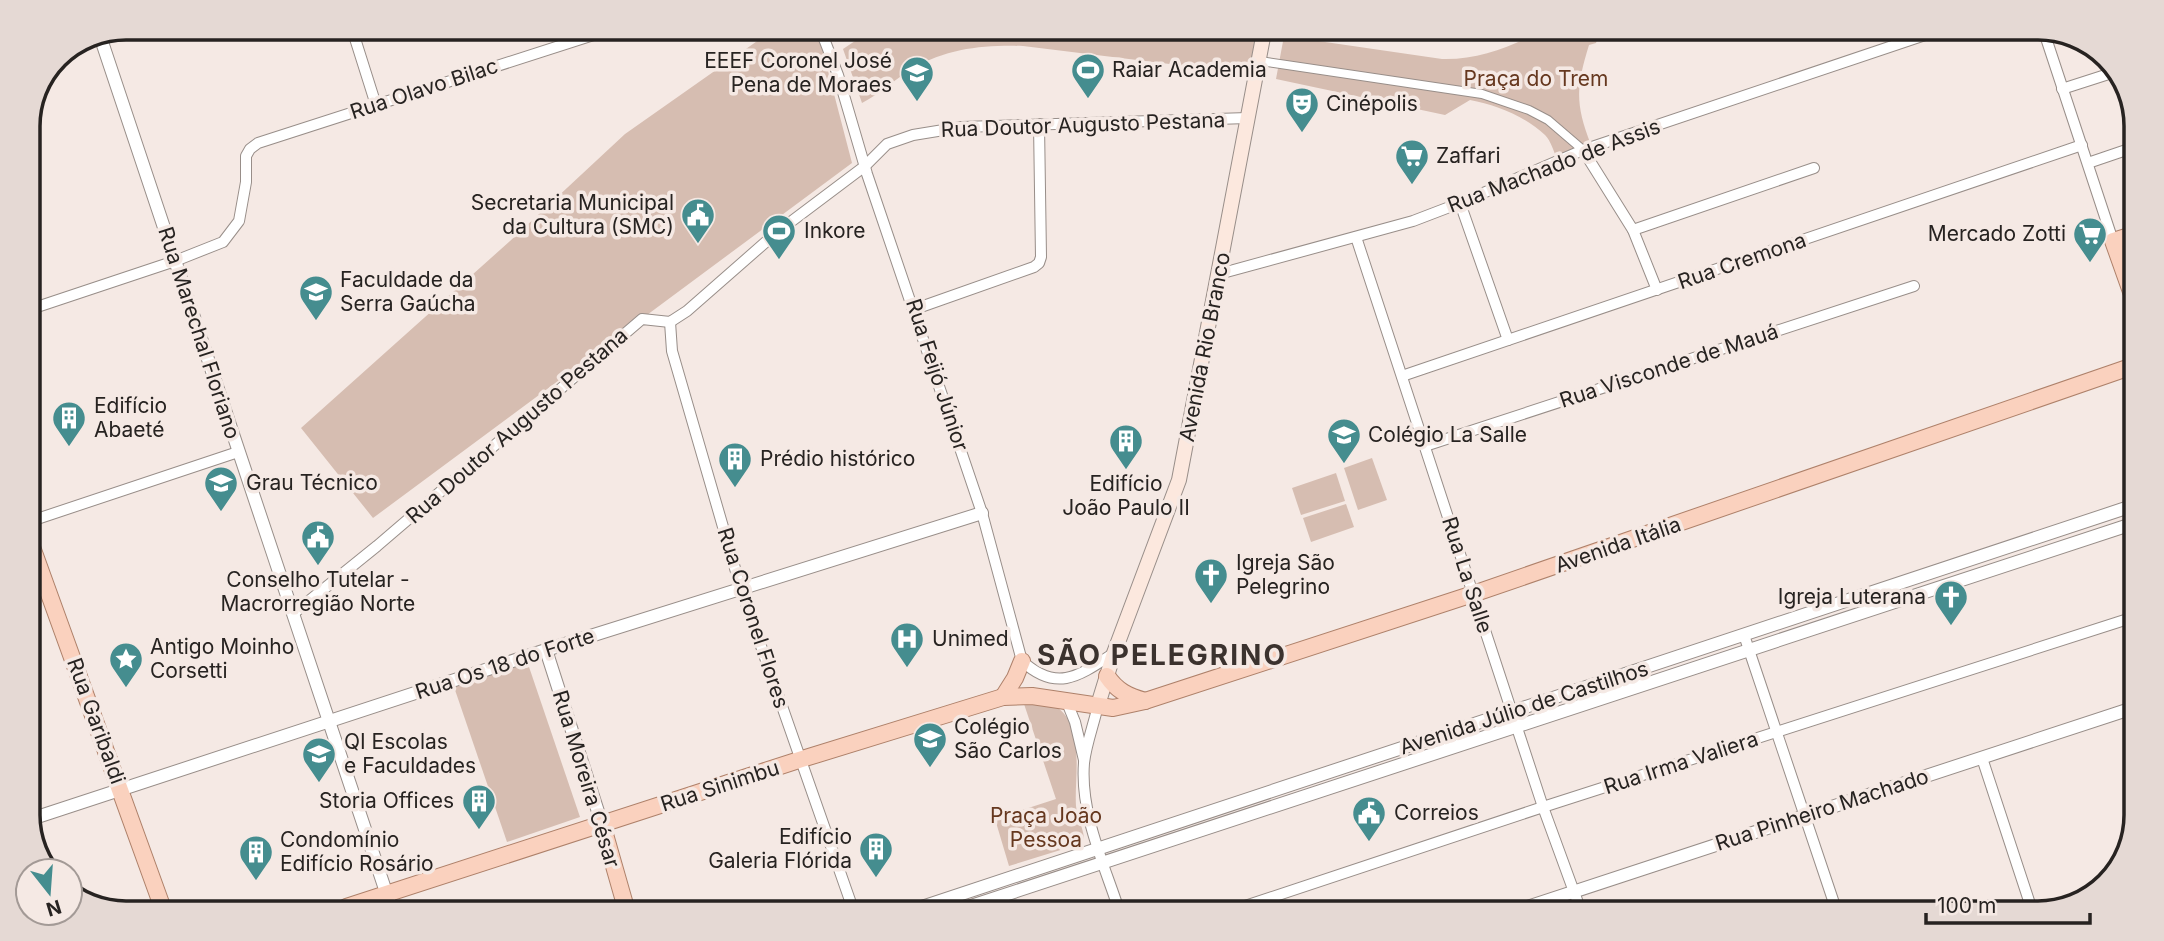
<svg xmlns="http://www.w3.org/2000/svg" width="2164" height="941" viewBox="0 0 2164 941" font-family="Inter,sans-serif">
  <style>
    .green { fill: #d6bdb1 }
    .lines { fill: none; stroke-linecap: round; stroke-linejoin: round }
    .pedestrian-casing { stroke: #988e89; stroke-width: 10 }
    .minor-casing { stroke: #988e89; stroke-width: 12 }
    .tertiary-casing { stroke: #988e89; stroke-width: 14 }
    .secondary-casing { stroke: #988e89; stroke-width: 16 }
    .primary-casing { stroke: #ae816a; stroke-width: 18 }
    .pedestrian { stroke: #fff; stroke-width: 8 }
    .minor { stroke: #fff; stroke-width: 10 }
    .tertiary { stroke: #fff; stroke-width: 12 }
    .secondary { stroke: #fce8de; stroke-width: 14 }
    .primary { stroke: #fad1be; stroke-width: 16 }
    .labels { text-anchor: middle; stroke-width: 7; stroke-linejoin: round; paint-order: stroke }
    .poi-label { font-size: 21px; fill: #272321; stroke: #f5e9e4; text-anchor: start }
    .park-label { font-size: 21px; fill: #66381f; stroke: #f5e9e4 }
    .street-label { font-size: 21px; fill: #272321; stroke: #f5e9e4 }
    .district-label { font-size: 28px; font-weight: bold; letter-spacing: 2px; fill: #3b322e; stroke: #f5e9e4 }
    .rim { fill: none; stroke: #272321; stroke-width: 3.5 }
  </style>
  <rect width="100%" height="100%" fill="#f5e9e4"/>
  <!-- green -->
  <g class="green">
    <path d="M773,30L814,31L822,48L852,163L373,518L301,428L510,241L625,134Z"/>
    <path d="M870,31L1259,32L1251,74L1023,46C983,45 948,48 912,69C895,79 880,94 862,103L843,49Z"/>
    <path d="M1536,33L1599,34L1596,43L1589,45C1576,87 1575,104 1591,145L1557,159C1554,152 1551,141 1545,135C1525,116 1496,105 1470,100L1445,115L1276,79L1284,36L1442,59C1475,60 1507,49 1536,33Z"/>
    <path d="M1372,458L1387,500L1358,510L1344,468Z"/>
    <path d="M1336,473L1345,501L1301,515L1292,488Z"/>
    <path d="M1346,504L1354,527L1311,542L1303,518Z"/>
    <path d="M527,661L580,817L507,842L454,687Z"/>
    <path d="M1034,700C1040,702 1049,703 1055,706C1086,725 1074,777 1076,806C1077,817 1083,827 1084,838L1080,844L1009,866L995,819L1056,799L1024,704Z"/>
  </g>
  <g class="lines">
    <!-- pedestrian casing -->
    <g class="pedestrian-casing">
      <path id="pedestrian" d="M1260,61L1482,94L1529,110L1548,120L1583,150"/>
    </g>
    <!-- minor casing -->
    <g class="minor-casing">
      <g id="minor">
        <path d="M352,29L376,105"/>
        <path d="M821,31L838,75L867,174L982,513L1022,661C1057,693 1079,676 1114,653"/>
        <path d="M2045,35L2113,241"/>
        <path d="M2062,89L2118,71"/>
        <path d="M1583,150L1633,230L1657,290"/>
        <path d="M2088,163L2135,147"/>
        <path d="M1460,203L1508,340"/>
        <path d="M1633,230L1814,168"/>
        <path d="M1356,237L1543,807L1581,911"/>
        <path d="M1219,274L1413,221L1460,203L1583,150L1925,35"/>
        <path d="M915,309L1034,267L1039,263L1041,257L1039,124"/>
        <path d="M28,310L175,261L223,242L239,221L246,182V156L250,149L258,143L609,30"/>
        <path d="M670,322L672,351L741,589L853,909"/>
        <path d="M1402,376L2082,145"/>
        <path d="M1425,446L1914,286"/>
        <path d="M28,522L238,452"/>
        <path d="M294,613L377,546L642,319L670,322L687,311L776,233L865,166L887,144L913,135L962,127L1248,118"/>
        <path d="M1744,635L1837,912"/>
        <path d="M1066,700L1075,722L1084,760"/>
        <path d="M1098,705C1094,724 1086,744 1084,763C1080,813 1104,864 1119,910"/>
        <path d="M1982,758L2033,913"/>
        <path d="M1233,910L1543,807L2131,618"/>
      </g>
    </g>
    <!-- tertiary casing -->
    <g class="tertiary-casing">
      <g id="tertiary">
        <path d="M101,39L391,907"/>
        <path d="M546,650L602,824"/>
        <path d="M28,820L546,650L982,513"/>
        <path d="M916,909L2132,506"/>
        <path d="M962,909L2132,524"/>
        <path d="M1515,911L2130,709"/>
      </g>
    </g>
    <!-- secondary casing -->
    <g class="secondary-casing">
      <path id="secondary" d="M1098,705L1114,653L1179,480L1264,32"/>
    </g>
    <!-- primary casing -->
    <g class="primary-casing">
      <g id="primary">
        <path d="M2134,300L2113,241L2135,234"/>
        <path d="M28,536L162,906"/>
        <path d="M1107,676C1117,691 1128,696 1145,701"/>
        <path d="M1003,697L1015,678L1022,661"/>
        <path d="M602,824L626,908"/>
        <path d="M346,907L802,759L1003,697L1032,696L1113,708L1145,701L1473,594L2133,366"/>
      </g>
    </g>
    <!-- pedestrian -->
    <use href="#pedestrian" class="pedestrian"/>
    <!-- minor -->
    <use href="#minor" class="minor"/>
    <!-- tertiary -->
    <use href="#tertiary" class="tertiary"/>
    <!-- secondary -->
    <use href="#secondary" class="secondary"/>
    <!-- primary -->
    <use href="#primary" class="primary"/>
  </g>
  <!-- icons -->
  <defs>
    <g id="stadium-pin" transform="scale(1.75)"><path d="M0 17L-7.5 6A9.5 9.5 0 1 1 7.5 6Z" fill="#458d8f" stroke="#f5e9e4"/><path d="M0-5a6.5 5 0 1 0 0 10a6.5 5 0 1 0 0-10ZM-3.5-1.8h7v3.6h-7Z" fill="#fff"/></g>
    <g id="school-pin" transform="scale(1.75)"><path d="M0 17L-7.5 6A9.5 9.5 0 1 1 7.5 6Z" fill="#458d8f" stroke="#f5e9e4"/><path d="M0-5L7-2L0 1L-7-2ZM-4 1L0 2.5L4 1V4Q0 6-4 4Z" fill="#fff"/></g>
    <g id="theatre-pin" transform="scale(1.75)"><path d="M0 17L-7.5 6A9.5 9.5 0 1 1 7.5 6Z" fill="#458d8f" stroke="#f5e9e4"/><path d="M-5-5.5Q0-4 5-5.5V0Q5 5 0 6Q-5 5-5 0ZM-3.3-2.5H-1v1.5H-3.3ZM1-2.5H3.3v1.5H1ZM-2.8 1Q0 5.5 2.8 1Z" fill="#fff"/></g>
    <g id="supermarket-pin" transform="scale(1.75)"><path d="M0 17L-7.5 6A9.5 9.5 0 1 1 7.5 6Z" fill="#458d8f" stroke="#f5e9e4"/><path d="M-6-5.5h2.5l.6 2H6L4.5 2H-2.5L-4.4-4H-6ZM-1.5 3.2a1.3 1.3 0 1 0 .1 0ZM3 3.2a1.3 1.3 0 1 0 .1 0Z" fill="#fff"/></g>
    <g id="civic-pin" transform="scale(1.75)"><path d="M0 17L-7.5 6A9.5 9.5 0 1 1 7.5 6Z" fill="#458d8f" stroke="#f5e9e4"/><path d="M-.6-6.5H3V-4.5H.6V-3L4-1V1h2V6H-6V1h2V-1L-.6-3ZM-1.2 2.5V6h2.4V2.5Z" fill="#fff"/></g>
    <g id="university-pin" transform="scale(1.75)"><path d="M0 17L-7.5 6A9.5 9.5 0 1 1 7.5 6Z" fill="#458d8f" stroke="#f5e9e4"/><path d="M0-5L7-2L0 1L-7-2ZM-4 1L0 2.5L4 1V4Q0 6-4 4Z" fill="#fff"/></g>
    <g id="building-pin" transform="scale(1.75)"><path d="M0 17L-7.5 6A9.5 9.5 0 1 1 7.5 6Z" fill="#458d8f" stroke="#f5e9e4"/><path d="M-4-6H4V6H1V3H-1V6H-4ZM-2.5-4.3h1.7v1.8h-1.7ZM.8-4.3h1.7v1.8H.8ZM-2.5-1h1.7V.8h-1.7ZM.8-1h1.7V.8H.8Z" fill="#fff"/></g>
    <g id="church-pin" transform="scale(1.75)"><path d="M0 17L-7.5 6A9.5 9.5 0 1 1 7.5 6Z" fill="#458d8f" stroke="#f5e9e4"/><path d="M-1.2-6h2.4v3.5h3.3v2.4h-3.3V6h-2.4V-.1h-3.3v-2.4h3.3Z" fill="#fff"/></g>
    <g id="hospital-pin" transform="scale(1.75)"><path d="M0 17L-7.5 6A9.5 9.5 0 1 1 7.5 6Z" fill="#458d8f" stroke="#f5e9e4"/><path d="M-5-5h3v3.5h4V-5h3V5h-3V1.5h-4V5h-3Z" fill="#fff"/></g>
    <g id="sight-pin" transform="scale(1.75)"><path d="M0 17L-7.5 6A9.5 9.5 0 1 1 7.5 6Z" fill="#458d8f" stroke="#f5e9e4"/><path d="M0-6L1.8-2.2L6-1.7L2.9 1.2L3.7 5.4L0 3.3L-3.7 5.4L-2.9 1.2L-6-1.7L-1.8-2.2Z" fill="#fff"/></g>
  </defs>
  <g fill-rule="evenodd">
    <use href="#stadium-pin" x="1088" y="70"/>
    <use href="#school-pin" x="917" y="73"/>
    <use href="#theatre-pin" x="1302" y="104"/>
    <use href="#supermarket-pin" x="1412" y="156"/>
    <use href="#civic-pin" x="698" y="215"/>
    <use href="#stadium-pin" x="779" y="231"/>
    <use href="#supermarket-pin" x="2090" y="234"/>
    <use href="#university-pin" x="316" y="292"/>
    <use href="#building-pin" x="69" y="418"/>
    <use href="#school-pin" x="1344" y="435"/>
    <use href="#building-pin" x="1126" y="441"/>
    <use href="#building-pin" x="735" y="459"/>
    <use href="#university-pin" x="221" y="483"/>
    <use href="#civic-pin" x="318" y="537"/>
    <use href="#church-pin" x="1211" y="575"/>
    <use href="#church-pin" x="1951" y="597"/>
    <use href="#hospital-pin" x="907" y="639"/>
    <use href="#sight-pin" x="126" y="659"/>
    <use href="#school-pin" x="930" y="739"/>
    <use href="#university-pin" x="319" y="754"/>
    <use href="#building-pin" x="479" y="801"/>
    <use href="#civic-pin" x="1369" y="813"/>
    <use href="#building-pin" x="876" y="849"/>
    <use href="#building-pin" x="256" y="852"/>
  </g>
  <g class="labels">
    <!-- poi labels -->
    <g class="poi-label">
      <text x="892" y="68" text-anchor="end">EEEF Coronel José<tspan x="892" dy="24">Pena de Moraes</tspan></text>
      <text x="1112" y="77">Raiar Academia</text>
      <text x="1326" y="111">Cinépolis</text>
      <text x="1436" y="163">Zaffari</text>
      <text x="674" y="210" text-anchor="end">Secretaria Municipal<tspan x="674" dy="24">da Cultura (SMC)</tspan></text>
      <text x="804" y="238">Inkore</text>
      <text x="2066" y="241" text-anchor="end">Mercado Zotti</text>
      <text x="340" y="287">Faculdade da<tspan x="340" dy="24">Serra Gaúcha</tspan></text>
      <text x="94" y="413">Edifício<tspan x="94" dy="24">Abaeté</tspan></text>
      <text x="1368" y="442">Colégio La Salle</text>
      <text x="760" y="466">Prédio histórico</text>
      <text x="246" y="490">Grau Técnico</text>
      <text x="1126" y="491" text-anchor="middle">Edifício<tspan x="1126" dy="24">João Paulo II</tspan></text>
      <text x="1236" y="570">Igreja São<tspan x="1236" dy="24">Pelegrino</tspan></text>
      <text x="318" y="587" text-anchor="middle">Conselho Tutelar -<tspan x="318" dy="24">Macrorregião Norte</tspan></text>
      <text x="1926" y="604" text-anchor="end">Igreja Luterana</text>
      <text x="932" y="646">Unimed</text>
      <text x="150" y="654">Antigo Moinho<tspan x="150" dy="24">Corsetti</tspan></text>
      <text x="954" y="734">Colégio<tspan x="954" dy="24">São Carlos</tspan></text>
      <text x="344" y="749">QI Escolas<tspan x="344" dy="24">e Faculdades</tspan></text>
      <text x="454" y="808" text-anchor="end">Storia Offices</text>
      <text x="1394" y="820">Correios</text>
      <text x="852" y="844" text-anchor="end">Edifício<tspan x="852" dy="24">Galeria Flórida</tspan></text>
      <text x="280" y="847">Condomínio<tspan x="280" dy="24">Edifício Rosário</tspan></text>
    </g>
    <!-- park labels -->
    <g class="park-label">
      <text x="1536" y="86">Praça do Trem</text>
      <text x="1046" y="823">Praça João<tspan x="1046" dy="24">Pessoa</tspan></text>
    </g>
    <!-- street labels -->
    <g class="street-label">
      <text transform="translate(424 89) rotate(-18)" y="7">Rua Olavo Bilac</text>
      <text transform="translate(1083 125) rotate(-2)" y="7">Rua Doutor Augusto Pestana</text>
      <text transform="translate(1554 166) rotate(-21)" y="7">Rua Machado de Assis</text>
      <text transform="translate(1742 261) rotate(-19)" y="7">Rua Cremona</text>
      <text transform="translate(199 333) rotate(72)" y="7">Rua Marechal Floriano</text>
      <text transform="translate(1205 347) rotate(-79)" y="7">Avenida Rio Branco</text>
      <text transform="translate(1669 366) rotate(-18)" y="7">Rua Visconde de Mauá</text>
      <text transform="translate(937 375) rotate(72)" y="7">Rua Feijó Júnior</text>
      <text transform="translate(517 426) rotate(-41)" y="7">Rua Doutor Augusto Pestana</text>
      <text transform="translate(1618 545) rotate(-19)" y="7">Avenida Itália</text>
      <text transform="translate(1467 575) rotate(72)" y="7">Rua La Salle</text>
      <text transform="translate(753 618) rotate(72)" y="7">Rua Coronel Flores</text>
      <text transform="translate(505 664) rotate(-18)" y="7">Rua Os 18 do Forte</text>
      <text transform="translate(1524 708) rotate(-18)" y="7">Avenida Júlio de Castilhos</text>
      <text transform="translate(96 721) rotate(70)" y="7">Rua Garibaldi</text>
      <text transform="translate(1681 763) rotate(-18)" y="7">Rua Irma Valiera</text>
      <text transform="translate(586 779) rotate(73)" y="7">Rua Moreira César</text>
      <text transform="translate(720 786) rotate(-18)" y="7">Rua Sinimbu</text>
      <text transform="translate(1822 810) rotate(-18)" y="7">Rua Pinheiro Machado</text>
    </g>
    <!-- district labels -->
    <g class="district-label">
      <text x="1162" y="665">SÃO PELEGRINO</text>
    </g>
  </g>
  <!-- crop -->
  <path d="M0 0H2164V941H0ZM126 40H2038A86 86 0 0 1 2124 126V815A86 86 0 0 1 2038 901H126A86 86 0 0 1 40 815V126A86 86 0 0 1 126 40Z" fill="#e5d9d4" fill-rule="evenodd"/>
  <path class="rim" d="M126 40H2038A86 86 0 0 1 2124 126V815A86 86 0 0 1 2038 901H126A86 86 0 0 1 40 815V126A86 86 0 0 1 126 40Z"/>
  <!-- north arrow -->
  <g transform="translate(49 892) rotate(163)"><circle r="33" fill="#f5e9e4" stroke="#a39a96" stroke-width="2"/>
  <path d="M0-5L12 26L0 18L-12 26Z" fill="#458d8f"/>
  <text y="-10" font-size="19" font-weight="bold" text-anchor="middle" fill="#272321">N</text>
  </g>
  <!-- scale -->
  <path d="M1926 913v10h164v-10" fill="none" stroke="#272321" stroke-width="3.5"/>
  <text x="1937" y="913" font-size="21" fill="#272321" stroke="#f5e9e4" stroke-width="5" paint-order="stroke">100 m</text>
</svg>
